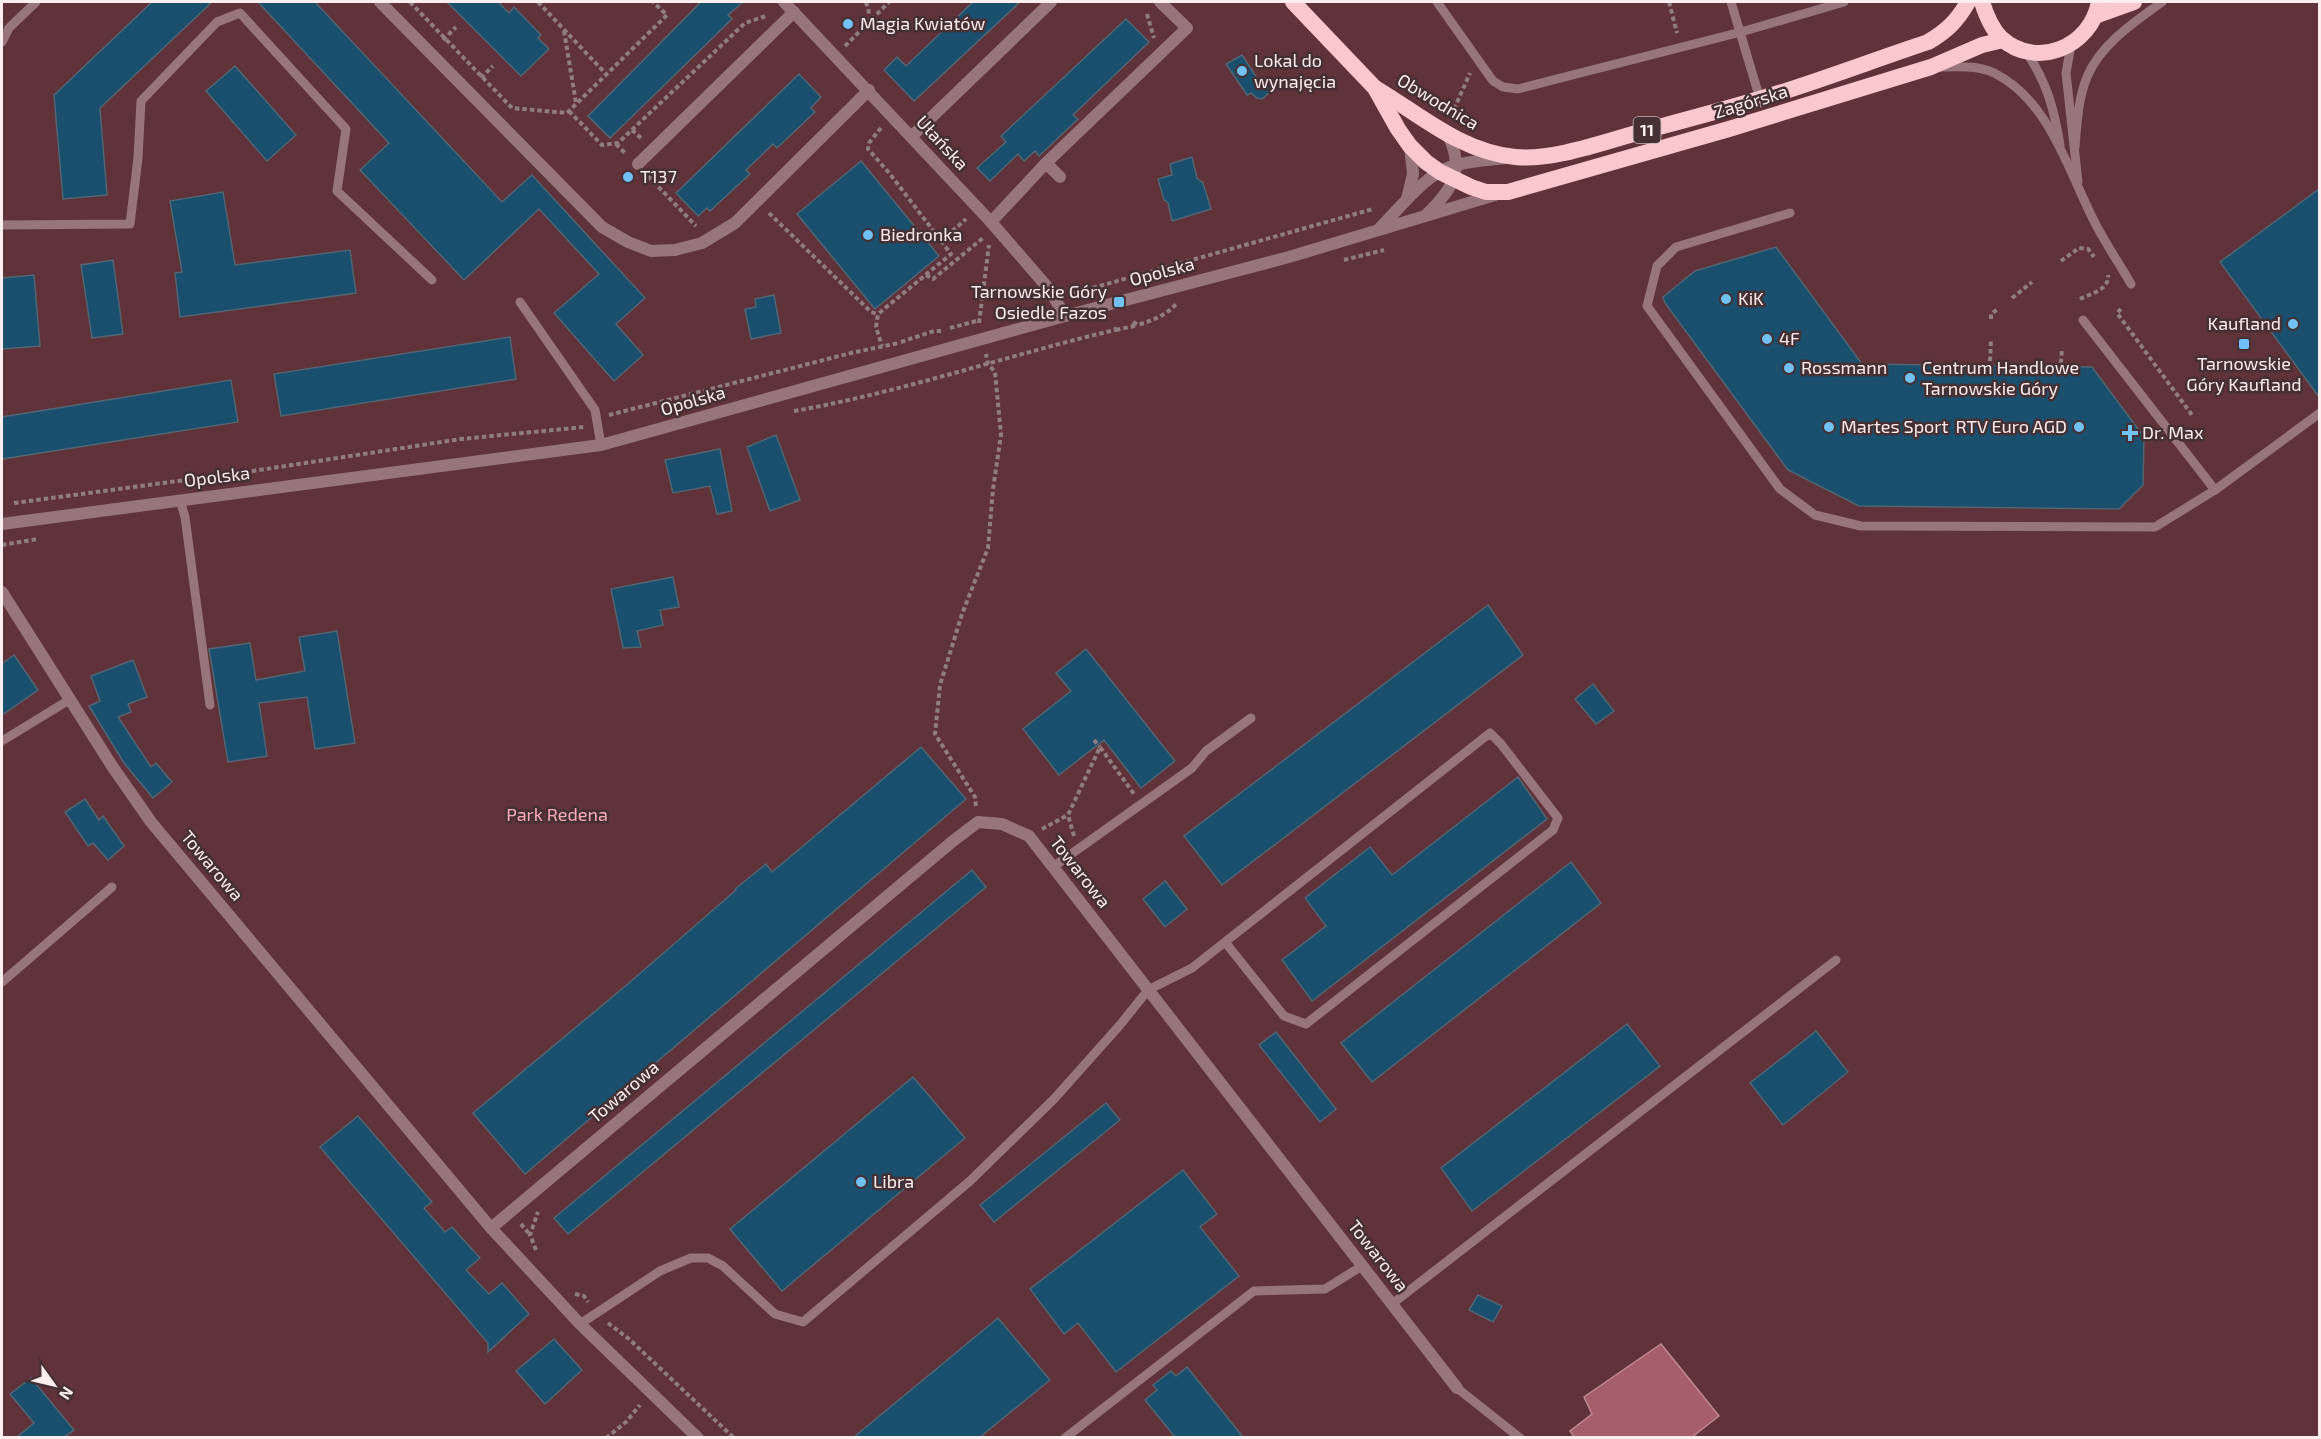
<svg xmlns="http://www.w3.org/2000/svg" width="2321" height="1439" viewBox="0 0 2321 1439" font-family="'Exo 2',sans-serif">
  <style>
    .green { fill: #60323a }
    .water { fill: #a55e6a; stroke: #bf8992; stroke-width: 1.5 }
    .building { fill: #1a4f6d; stroke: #526673; stroke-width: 1.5 }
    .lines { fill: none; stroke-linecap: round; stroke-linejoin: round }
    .path { stroke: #907d80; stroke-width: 4; stroke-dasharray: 4.5 3; stroke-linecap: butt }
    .service { stroke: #97757a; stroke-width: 9 }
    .minor { stroke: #97757a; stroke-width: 12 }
    .tertiary { stroke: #97757a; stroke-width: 12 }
    .trunk { stroke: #f9c7ce; stroke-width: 16 }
    .poi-dot { fill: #70c1f4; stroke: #453033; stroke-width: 2 }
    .labels { text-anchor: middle; stroke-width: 5; stroke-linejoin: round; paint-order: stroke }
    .shield { fill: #453033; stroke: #c5b4b7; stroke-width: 1.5 }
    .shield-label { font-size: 16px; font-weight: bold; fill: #fcedef }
    .poi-label { font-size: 18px; fill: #fcedef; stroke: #453033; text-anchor: start }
    .street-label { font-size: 18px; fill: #fcedef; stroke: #453033 }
    .park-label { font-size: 18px; fill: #feabb8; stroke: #453033 }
  </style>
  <rect width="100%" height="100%" fill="#453033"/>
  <!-- green -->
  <path class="green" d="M2,2H2319V1437L2,1438Z"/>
  <!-- water -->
  <path class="water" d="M1661,1344L1719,1416L1692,1437H1574L1570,1431L1592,1414L1584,1397Z"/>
  <!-- building -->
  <g class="building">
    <path d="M152,2H212L100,108L107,195L63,199L54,95Z"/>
    <path d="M258,2H315L502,202L532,175L645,298L616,324L643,355L614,381L554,313L599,274L539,209L464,280L360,170L389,143Z"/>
    <path d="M447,2H498L509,13L514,7L541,35L538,38L549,49L521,76Z"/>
    <path d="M701,2H743L728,15L732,19L610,138L588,116Z"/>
    <path d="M973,2H1020L914,101L884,70L897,57L906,66Z"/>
    <path d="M1126,19L1149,42L1073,115L1078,119L1039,156L1035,151L1024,161L1018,154L990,181L977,168L1006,142L1001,136Z"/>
    <path d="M1242,55L1257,78H1264L1270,82L1271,91L1262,99L1257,98L1251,93L1247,95L1226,64Z"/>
    <path d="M235,66L296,135L267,161L206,91Z"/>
    <path d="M799,74L821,97L811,108L815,112L777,148L773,144L746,170L750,174L710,211L707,208L698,216L676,193Z"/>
    <path d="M1192,157L1197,178L1203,183L1211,209L1172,221L1168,203L1164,200L1158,179L1172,175L1170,164Z"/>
    <path d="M861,161L939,256L875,309L797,214Z"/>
    <path d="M2319,189V397L2220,262Z"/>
    <path d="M223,192L235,265L350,250L356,293L180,317L175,273L182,272L170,201Z"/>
    <path d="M1776,247L1862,364L2092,367L2144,437L2143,485L2119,509L1859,506L1788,470L1665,303L1663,297L1695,271Z"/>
    <path d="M113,260L123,334L92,338L81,265Z"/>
    <path d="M34,275L40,346L2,349V278Z"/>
    <path d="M774,295L781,333L751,339L745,309L756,307L755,299Z"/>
    <path d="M510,337L516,379L281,416L274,374Z"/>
    <path d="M231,380L238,422L2,459V417Z"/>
    <path d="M776,435L800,500L770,511L747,447Z"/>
    <path d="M720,449L732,511L717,514L710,486L673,493L665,460Z"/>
    <path d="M673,577L679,607L660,610L663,625L637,631L641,647L623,648L611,589Z"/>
    <path d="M1488,605L1523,655L1222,885L1184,836Z"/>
    <path d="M337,631L355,743L315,749L307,697L259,703L267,756L228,762L209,649L250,643L256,680L305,671L299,637Z"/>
    <path d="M1086,649L1175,761L1141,788L1104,740L1059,775L1023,729L1071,691L1056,673Z"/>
    <path d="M14,655L38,690L2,715V664Z"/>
    <path d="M133,660L147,697L128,704L131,712L118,717L151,767L156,763L172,782L153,798L124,763L89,706L100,701L91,676Z"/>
    <path d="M1593,684L1614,711L1596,724L1575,699Z"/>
    <path d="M921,747L966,799L525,1174L473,1113L629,983L736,890L735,889L766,864L772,872Z"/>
    <path d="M1518,777L1547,819L1312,1001L1282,960L1326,926L1305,898L1370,847L1392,875Z"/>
    <path d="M85,799L99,820L103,816L124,846L108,860L93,843L88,846L65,812Z"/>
    <path d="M1571,862L1601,903L1372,1082L1341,1043Z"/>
    <path d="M972,870L986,887L568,1234L554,1218Z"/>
    <path d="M1165,881L1187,909L1165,927L1143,899Z"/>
    <path d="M1627,1024L1660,1066L1472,1211L1441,1168Z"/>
    <path d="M1816,1031L1848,1072L1783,1125L1750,1083Z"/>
    <path d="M1276,1032L1336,1109L1320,1122L1259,1045Z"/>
    <path d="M913,1077L965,1138L782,1291L730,1229Z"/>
    <path d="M1106,1103L1120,1120L994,1222L980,1205Z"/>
    <path d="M358,1116L432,1202L424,1208L445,1232L452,1227L480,1258L466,1270L489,1294L502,1283L529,1314L488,1352V1343L320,1147Z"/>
    <path d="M1183,1170L1217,1214L1200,1227L1239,1276L1116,1372L1078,1323L1064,1334L1030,1289Z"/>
    <path d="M1478,1295L1502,1306L1493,1322L1469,1310Z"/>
    <path d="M998,1318L1050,1380L980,1437H854Z"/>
    <path d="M554,1339L582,1370L545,1404L516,1371Z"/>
    <path d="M1187,1367L1243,1437H1175L1145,1400L1157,1390L1153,1385L1171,1371L1176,1376Z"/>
    <path d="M31,1378L74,1430L64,1437H17L34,1423L10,1394Z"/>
  </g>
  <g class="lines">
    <!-- path -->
    <g class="path">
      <path d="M410,2L512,108L567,113L667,15L653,2"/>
      <path d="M538,2L606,74"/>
      <path d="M866,2L871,20"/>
      <path d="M1669,2L1677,33"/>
      <path d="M1147,14L1154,38"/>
      <path d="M564,31L576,103"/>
      <path d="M443,40L456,27"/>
      <path d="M845,46L889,2"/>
      <path d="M481,78L493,66"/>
      <path d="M569,111L602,145L618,143L745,23L766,16"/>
      <path d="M1451,116L1470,73"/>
      <path d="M881,128L869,143L868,149L890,174L951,254L878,314L876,327L882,346"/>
      <path d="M632,130L641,138"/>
      <path d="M616,144L626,154"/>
      <path d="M648,176L696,226"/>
      <path d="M769,213L871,312L878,314"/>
      <path d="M941,241L966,219"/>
      <path d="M1344,260L1384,250"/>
      <path d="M2061,261L2079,248L2088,249L2094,257"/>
      <path d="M926,275L933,279L983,238"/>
      <path d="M1071,294L1373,209"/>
      <path d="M2012,298L2032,282"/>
      <path d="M2080,299C2092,293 2109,290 2108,275"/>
      <path d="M2121,309L2117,313L2192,415"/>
      <path d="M1991,319V314L1999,308"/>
      <path d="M1133,322L1138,325C1153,320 1167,315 1177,303"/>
      <path d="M979,323L989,245"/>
      <path d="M950,328L980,320"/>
      <path d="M1116,330L1138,325"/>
      <path d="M901,342L934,331H941"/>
      <path d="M1990,361L1991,340"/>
      <path d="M2061,363L2062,348"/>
      <path d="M794,411C903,392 1008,355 1115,330L1117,326"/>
      <path d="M609,415L851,353L899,343"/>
      <path d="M14,503L253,471L461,439L584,427"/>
      <path d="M2,545L37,539"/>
      <path d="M1094,740L1100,747"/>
      <path d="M976,806L975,797L935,734L940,685L962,614L988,548L993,489L1001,435L995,372L988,364L986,354"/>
      <path d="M1042,829L1068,815"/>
      <path d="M1074,836L1068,815L1100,747L1134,794"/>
      <path d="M521,1224L530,1235"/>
      <path d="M536,1250L530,1235L538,1212"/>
      <path d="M575,1294L584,1296L588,1302"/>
      <path d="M608,1323L629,1339L734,1438"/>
      <path d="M606,1438L626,1422L640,1405"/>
    </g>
    <!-- service -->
    <g class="service">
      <path d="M1437,2L1493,81L1503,87L1518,89L1741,32L1844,2"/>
      <path d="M1731,2L1760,99"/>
      <path d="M2,42L9,28L36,2"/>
      <path d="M2071,45L2066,73L2078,182"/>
      <path d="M2026,52C2047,82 2054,109 2060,145"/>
      <path d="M1939,67C1956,67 1978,65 1994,73C2049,100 2068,170 2094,221C2105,243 2119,263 2131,284"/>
      <path d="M2075,147C2077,124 2078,99 2087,77C2100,45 2134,22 2162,2"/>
      <path d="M1790,213L1676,247L1657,266L1647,306L1780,489L1815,515L1861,526L2155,527L2215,490L2320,413"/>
      <path d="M2,225L130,224L138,158L141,101L217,22L240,13L346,129L337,191L432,280"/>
      <path d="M520,302L595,410L601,445"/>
      <path d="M2083,320L2215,490"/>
      <path d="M180,500L185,517L210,705"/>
      <path d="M2,741L69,700"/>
      <path d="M1053,867L1192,768L1206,751L1251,718"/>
      <path d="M2,982L112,887"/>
      <path d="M1392,1304L1836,960"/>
      <path d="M580,1324L660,1271L691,1258H708L723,1266L775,1314L803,1322L970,1181L1054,1099L1120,1025L1148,990L1192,968L1225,942L1490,733L1501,744L1558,818L1553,830L1306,1024L1284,1016L1225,942"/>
      <path d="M1457,1388L1520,1438"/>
      <path d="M1065,1438L1254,1291L1325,1289L1362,1266"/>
    </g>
    <!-- minor -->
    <g class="minor">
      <path d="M380,2L602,227L628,242L651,251L675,250L702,243L735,223L869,90"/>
      <path d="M784,2L991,222L1049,289L1065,316"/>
      <path d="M912,136L1051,2"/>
      <path d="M1046,163L1060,177"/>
      <path d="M638,164L794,12"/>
      <path d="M991,222L1046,163L1187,28L1160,2"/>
      <path d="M2,592L112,766L151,822L491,1228L580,1324L698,1438"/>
      <path d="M491,1228L953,841L978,822L1002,824L1029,836L1457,1388"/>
    </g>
    <!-- tertiary -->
    <g class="tertiary">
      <path d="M1407,199L1413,174L1410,146"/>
      <path d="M1427,214C1453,189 1465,170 1448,135"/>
      <path d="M1379,229C1396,212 1420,182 1441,171C1460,161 1484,161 1505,158"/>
      <path d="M2,524L601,445L1065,316L1289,257L1495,195"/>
    </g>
    <!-- trunk -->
    <g class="trunk">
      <path d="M1293,2L1375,88L1398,129L1410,146L1426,162L1440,172L1471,187L1486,192H1508L1729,129L1931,67L1982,45L2003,40"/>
      <path d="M1982,2C1986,15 1991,28 2001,38C2036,70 2091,47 2099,2"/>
      <path d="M2095,16L2134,2"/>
      <path d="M1377,89C1422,116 1460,151 1515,157C1552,161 1604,142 1640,132C1685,120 1731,108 1776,94C1827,78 1877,59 1928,42C1947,31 1957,21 1968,2"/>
    </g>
  </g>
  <!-- markers -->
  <g class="poi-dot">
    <circle cx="848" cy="24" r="6"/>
    <circle cx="1242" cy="71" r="6"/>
    <circle cx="628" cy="177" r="6"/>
    <circle cx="868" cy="235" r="6"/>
    <circle cx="1726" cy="299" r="6"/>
    <rect x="1113" y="296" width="12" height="12" rx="3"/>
    <circle cx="2293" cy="324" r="6"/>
    <circle cx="1767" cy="339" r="6"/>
    <rect x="2238" y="338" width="12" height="12" rx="3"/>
    <circle cx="1789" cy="368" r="6"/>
    <circle cx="1910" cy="378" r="6"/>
    <circle cx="1829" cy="427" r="6"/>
    <circle cx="2079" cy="427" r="6"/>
    <path d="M2127 424h6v6h6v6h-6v6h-6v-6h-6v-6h6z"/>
    <circle cx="861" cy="1182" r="6"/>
  </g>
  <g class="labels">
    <!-- shield labels -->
    <rect class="shield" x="1633.5" y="117" width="27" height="26" rx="4.5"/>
    <g class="shield-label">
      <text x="1647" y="136">11</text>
    </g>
    <!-- poi labels -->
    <g class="poi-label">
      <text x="860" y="30">Magia Kwiatów</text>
      <text x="1254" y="67">Lokal do<tspan x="1254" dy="21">wynajęcia</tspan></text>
      <text x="640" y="183">T137</text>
      <text x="880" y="241">Biedronka</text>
      <text x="1107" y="298" text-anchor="end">Tarnowskie Góry<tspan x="1107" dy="21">Osiedle Fazos</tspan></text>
      <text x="1738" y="305">KiK</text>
      <text x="2281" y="330" text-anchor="end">Kaufland</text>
      <text x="1779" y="345">4F</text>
      <text x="2244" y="370" text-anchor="middle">Tarnowskie<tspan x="2244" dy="21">Góry Kaufland</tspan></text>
      <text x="1801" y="374">Rossmann</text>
      <text x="1922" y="374">Centrum Handlowe<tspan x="1922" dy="21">Tarnowskie Góry</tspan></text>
      <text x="1841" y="433">Martes Sport</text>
      <text x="2067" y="433" text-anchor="end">RTV Euro AGD</text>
      <text x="2142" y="439">Dr. Max</text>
      <text x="873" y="1188">Libra</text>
    </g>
    <!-- street labels -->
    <g class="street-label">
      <text transform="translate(1438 102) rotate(31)" y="6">Obwodnica</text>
      <text transform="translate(1751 102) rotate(-17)" y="6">Zagórska</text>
      <text transform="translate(942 143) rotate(47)" y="6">Ułańska</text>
      <text transform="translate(1162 272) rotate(-15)" y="6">Opolska</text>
      <text transform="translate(693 401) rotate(-16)" y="6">Opolska</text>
      <text transform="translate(217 477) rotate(-7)" y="6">Opolska</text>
      <text transform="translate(212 866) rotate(50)" y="6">Towarowa</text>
      <text transform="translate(1080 872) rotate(52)" y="6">Towarowa</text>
      <text transform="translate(624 1092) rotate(-40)" y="6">Towarowa</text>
      <text transform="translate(1378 1256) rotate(52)" y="6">Towarowa</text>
    </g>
    <!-- park labels -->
    <g class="park-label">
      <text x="557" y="821">Park Redena</text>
    </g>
  </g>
  <!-- border -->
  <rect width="2321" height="1439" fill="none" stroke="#fcedef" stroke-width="6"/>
  <!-- north arrow -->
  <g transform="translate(54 1385) rotate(124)" stroke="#453033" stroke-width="4.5" paint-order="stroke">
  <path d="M0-4.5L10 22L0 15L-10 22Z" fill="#fcedef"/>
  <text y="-9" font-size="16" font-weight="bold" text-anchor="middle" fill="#fcedef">N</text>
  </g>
</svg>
